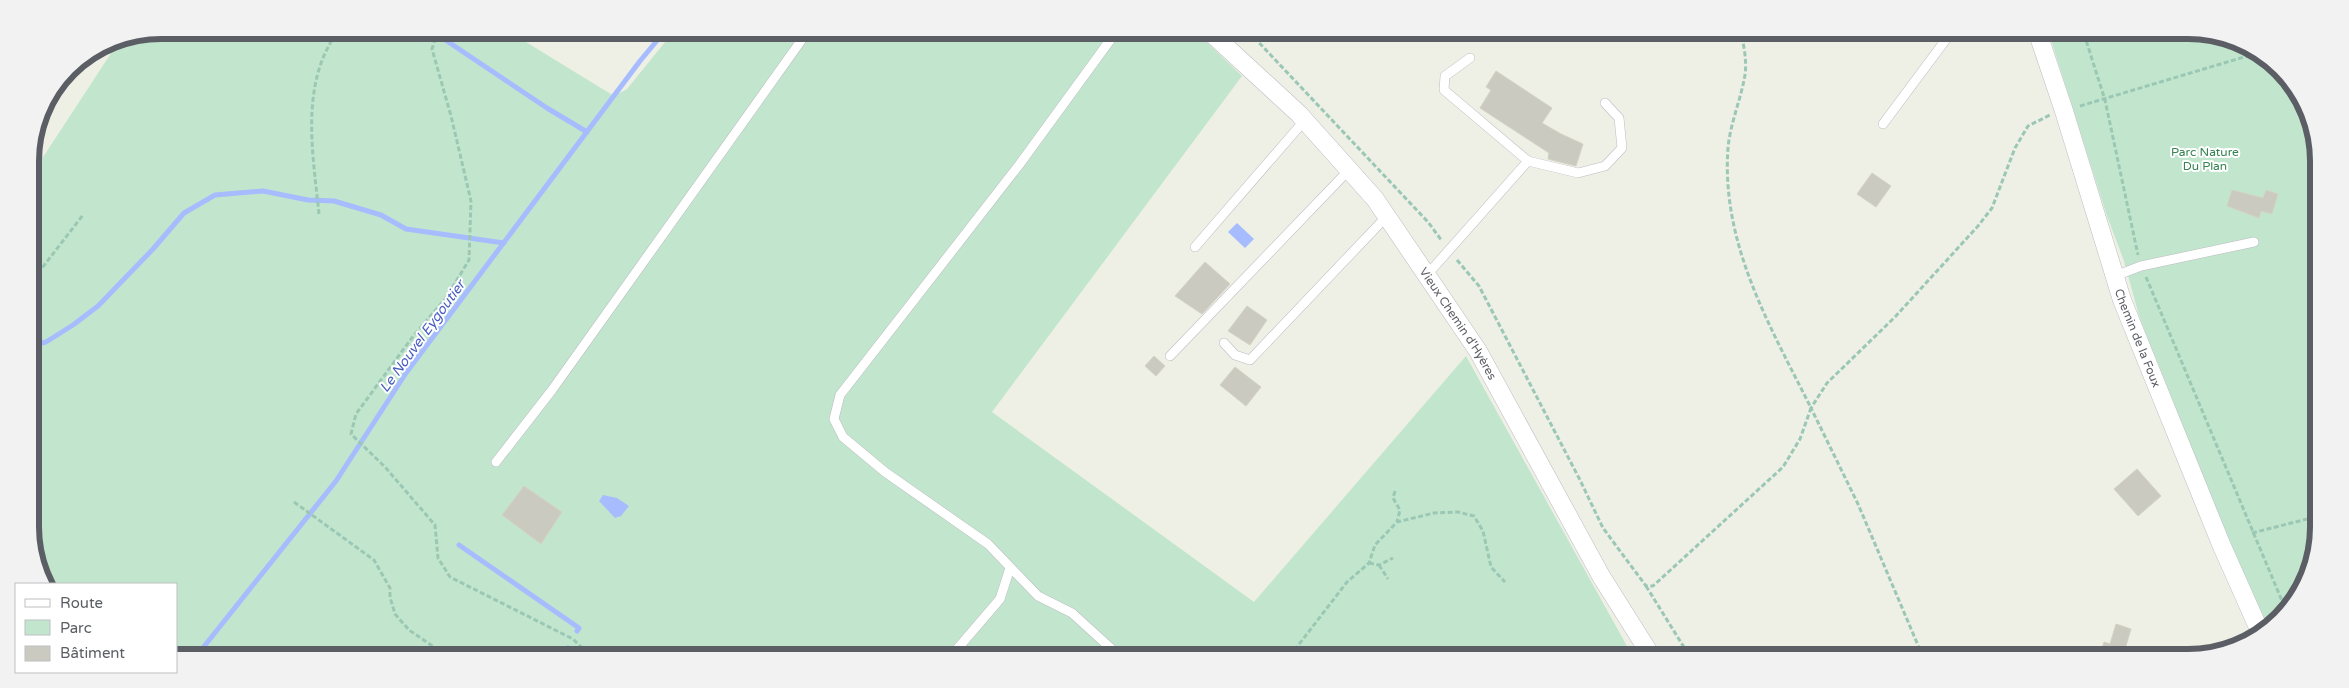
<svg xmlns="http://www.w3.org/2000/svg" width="2349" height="688" viewBox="0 0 2349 688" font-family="'Varela Round',sans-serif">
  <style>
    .green { fill: #c2e6cd }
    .water { fill: #a6bcfe }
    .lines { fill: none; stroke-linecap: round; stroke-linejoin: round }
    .stream { stroke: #a6bcfe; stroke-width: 5 }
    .building { fill: #cacac1; stroke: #d3d3c3 }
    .service-casing { stroke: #bcbcc3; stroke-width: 10 }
    .minor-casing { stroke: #bcbcc3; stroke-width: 19 }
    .path { stroke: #9bc7b5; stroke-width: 3; stroke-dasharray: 5 2.5; stroke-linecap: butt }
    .service { stroke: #fff; stroke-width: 9 }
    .minor { stroke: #fff; stroke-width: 18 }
    .labels { text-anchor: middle; stroke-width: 4; stroke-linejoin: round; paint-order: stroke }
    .park-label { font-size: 12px; fill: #368352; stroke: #fff }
    .street-label { font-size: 12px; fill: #5c5e65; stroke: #fff }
    .water-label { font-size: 14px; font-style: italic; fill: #475dc2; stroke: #fff }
    .rim { fill: none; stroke: #5c5e65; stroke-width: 6 }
  </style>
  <rect width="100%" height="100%" fill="#eeefe5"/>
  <!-- green -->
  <g class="green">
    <path d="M161,30L508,31L614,96L627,89L674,31L1196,32L1242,76L992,412L1254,602L1466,356L1633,657L176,654V584H49L32,552L30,177L121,38Z"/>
    <path d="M2049,34H2222L2286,74L2317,136L2315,561L2274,626L2267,630L2250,594L2140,319L2124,261L2107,216Z"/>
  </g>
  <!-- water -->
  <g class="water">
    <path d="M1237,223L1254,239L1245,248L1228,232Z"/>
    <path d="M603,495L617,498L629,506L621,516L615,518L599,501Z"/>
  </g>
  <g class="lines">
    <!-- stream -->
    <g class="stream">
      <path d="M432,31L547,108L587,132"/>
      <path d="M38,344L46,342L73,325L98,306L153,249L184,213L215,195L263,191L308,200L334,201L381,215L406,229L504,243"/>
      <path d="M459,545L579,628L577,631"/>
      <path d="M198,654L336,481L406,373L640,61L665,31"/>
      <path d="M563,654L568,648"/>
    </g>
  </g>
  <!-- building -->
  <g class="building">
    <path d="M1496,71L1552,108L1542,123L1561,134L1583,144L1576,166L1548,159L1549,153L1480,108L1491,90L1486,87Z"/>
    <path d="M1872,173L1891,186L1876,207L1857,194Z"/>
    <path d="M2232,190L2263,198L2266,190L2278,194L2272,214L2261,211L2259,218L2227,206Z"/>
    <path d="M1205,262L1230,284L1202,314L1175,296Z"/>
    <path d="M1247,306L1267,320L1250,345L1228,331Z"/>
    <path d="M1154,356L1165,366L1156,376L1145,366Z"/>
    <path d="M1235,367L1261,387L1246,406L1220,385Z"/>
    <path d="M2137,469L2161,496L2138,516L2114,489Z"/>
    <path d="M524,486L562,512L541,544L502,515Z"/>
    <path d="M2116,624L2131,629L2125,649L2142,655V658H2099L2104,642L2110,644Z"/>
  </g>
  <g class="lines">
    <!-- service casing -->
    <g class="service-casing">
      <g id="service">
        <path d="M1470,58L1445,76L1444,90L1528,161"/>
        <path d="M1883,124L1950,34"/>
        <path d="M1195,247L1304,121"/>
        <path d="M1426,276L1528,161L1578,173L1605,166L1622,148L1619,118L1605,103"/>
        <path d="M2115,276L2141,266L2254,242"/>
        <path d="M1224,343L1235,355L1250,360L1386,217"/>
        <path d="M1170,356L1348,171"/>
        <path d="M496,462L552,390L808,31"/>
        <path d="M1115,652L1072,613L1038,596L988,544L885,472L843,437L834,419L840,395L1019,165L1116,32"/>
        <path d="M952,655L1000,599L1010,568"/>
      </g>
    </g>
    <!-- minor casing -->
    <g class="minor-casing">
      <g id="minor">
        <path id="s1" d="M1210,32L1299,114L1375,199L1478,351L1601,576L1652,657"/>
        <path id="s2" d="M2038,34L2064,111L2122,300L2221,544L2261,634"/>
      </g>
    </g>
    <!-- path -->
    <g class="path">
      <path d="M438,31L432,49L451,116L471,201L469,260L446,298L414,335L356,414L351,434L385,467L435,525L438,558L450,577L573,639L589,655"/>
      <path d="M1249,32L1428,222L1442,241"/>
      <path d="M2084,34L2105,100L2138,255"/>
      <path d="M2080,106L2254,54"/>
      <path d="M319,214C313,154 299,82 339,30"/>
      <path d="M1457,260L1479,286L1580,480L1603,528L1646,586H1653L1783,467L1800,439L1811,408C1770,326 1721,244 1728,148C1730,124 1741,99 1745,75C1747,62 1744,46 1741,33"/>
      <path d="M31,277L42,268L83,215"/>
      <path d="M2146,277L2285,608"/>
      <path d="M1395,491L1393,498L1400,510L1397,522"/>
      <path d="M294,502L374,560L390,588V597L395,614L409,630L444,654"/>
      <path d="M2252,533L2315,517"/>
      <path d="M1369,563L1379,565L1393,558"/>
      <path d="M1379,565L1388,579"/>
      <path d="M1646,586L1690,657"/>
      <path d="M1290,656L1347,582L1369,563L1375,545L1397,522L1434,513L1458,512L1474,516L1483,531L1491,567L1505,582"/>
      <path d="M1923,657L1858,504L1811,408L1827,383L1895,317L1978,226L1992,208L2015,148L2028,126L2050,115"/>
    </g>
    <!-- service -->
    <use href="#service" class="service"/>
    <!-- minor -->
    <use href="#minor" class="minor"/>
  </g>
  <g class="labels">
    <!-- park labels -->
    <g class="park-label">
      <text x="2205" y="156">Parc Nature<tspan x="2205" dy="14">Du Plan</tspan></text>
    </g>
    <!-- street labels -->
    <g class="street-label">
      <text dy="4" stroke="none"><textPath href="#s1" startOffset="385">Vieux Chemin d'Hyères</textPath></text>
      <text dy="4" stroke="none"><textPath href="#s2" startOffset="320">Chemin de la Foux</textPath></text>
    </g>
    <!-- water labels -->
    <g class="water-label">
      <text transform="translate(422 336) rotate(-54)" y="5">Le Nouvel Eygoutier</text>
    </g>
  </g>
  <!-- crop -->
  <path d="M0 0H2349V688H0ZM161 39H2188A122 122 0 0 1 2310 161V527A122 122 0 0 1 2188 649H161A122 122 0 0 1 39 527V161A122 122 0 0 1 161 39Z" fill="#f2f2f3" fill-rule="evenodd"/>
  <path class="rim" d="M161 39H2188A122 122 0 0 1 2310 161V527A122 122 0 0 1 2188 649H161A122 122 0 0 1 39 527V161A122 122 0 0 1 161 39Z"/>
  <!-- legend -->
  <rect x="15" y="583" width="162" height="90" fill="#ffffff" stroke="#bebfc1"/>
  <rect x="25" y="599" width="25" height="8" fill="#ffffff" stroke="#bebfc1"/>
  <text x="60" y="608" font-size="15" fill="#5c5e65">Route</text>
  <rect x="25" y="620" width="25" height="15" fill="#c2e6cd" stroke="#bebfc1"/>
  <text x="60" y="633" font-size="15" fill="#5c5e65">Parc</text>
  <rect x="25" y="646" width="25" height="15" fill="#cacac1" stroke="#bebfc1"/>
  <text x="60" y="658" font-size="15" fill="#5c5e65">Bâtiment</text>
</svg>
